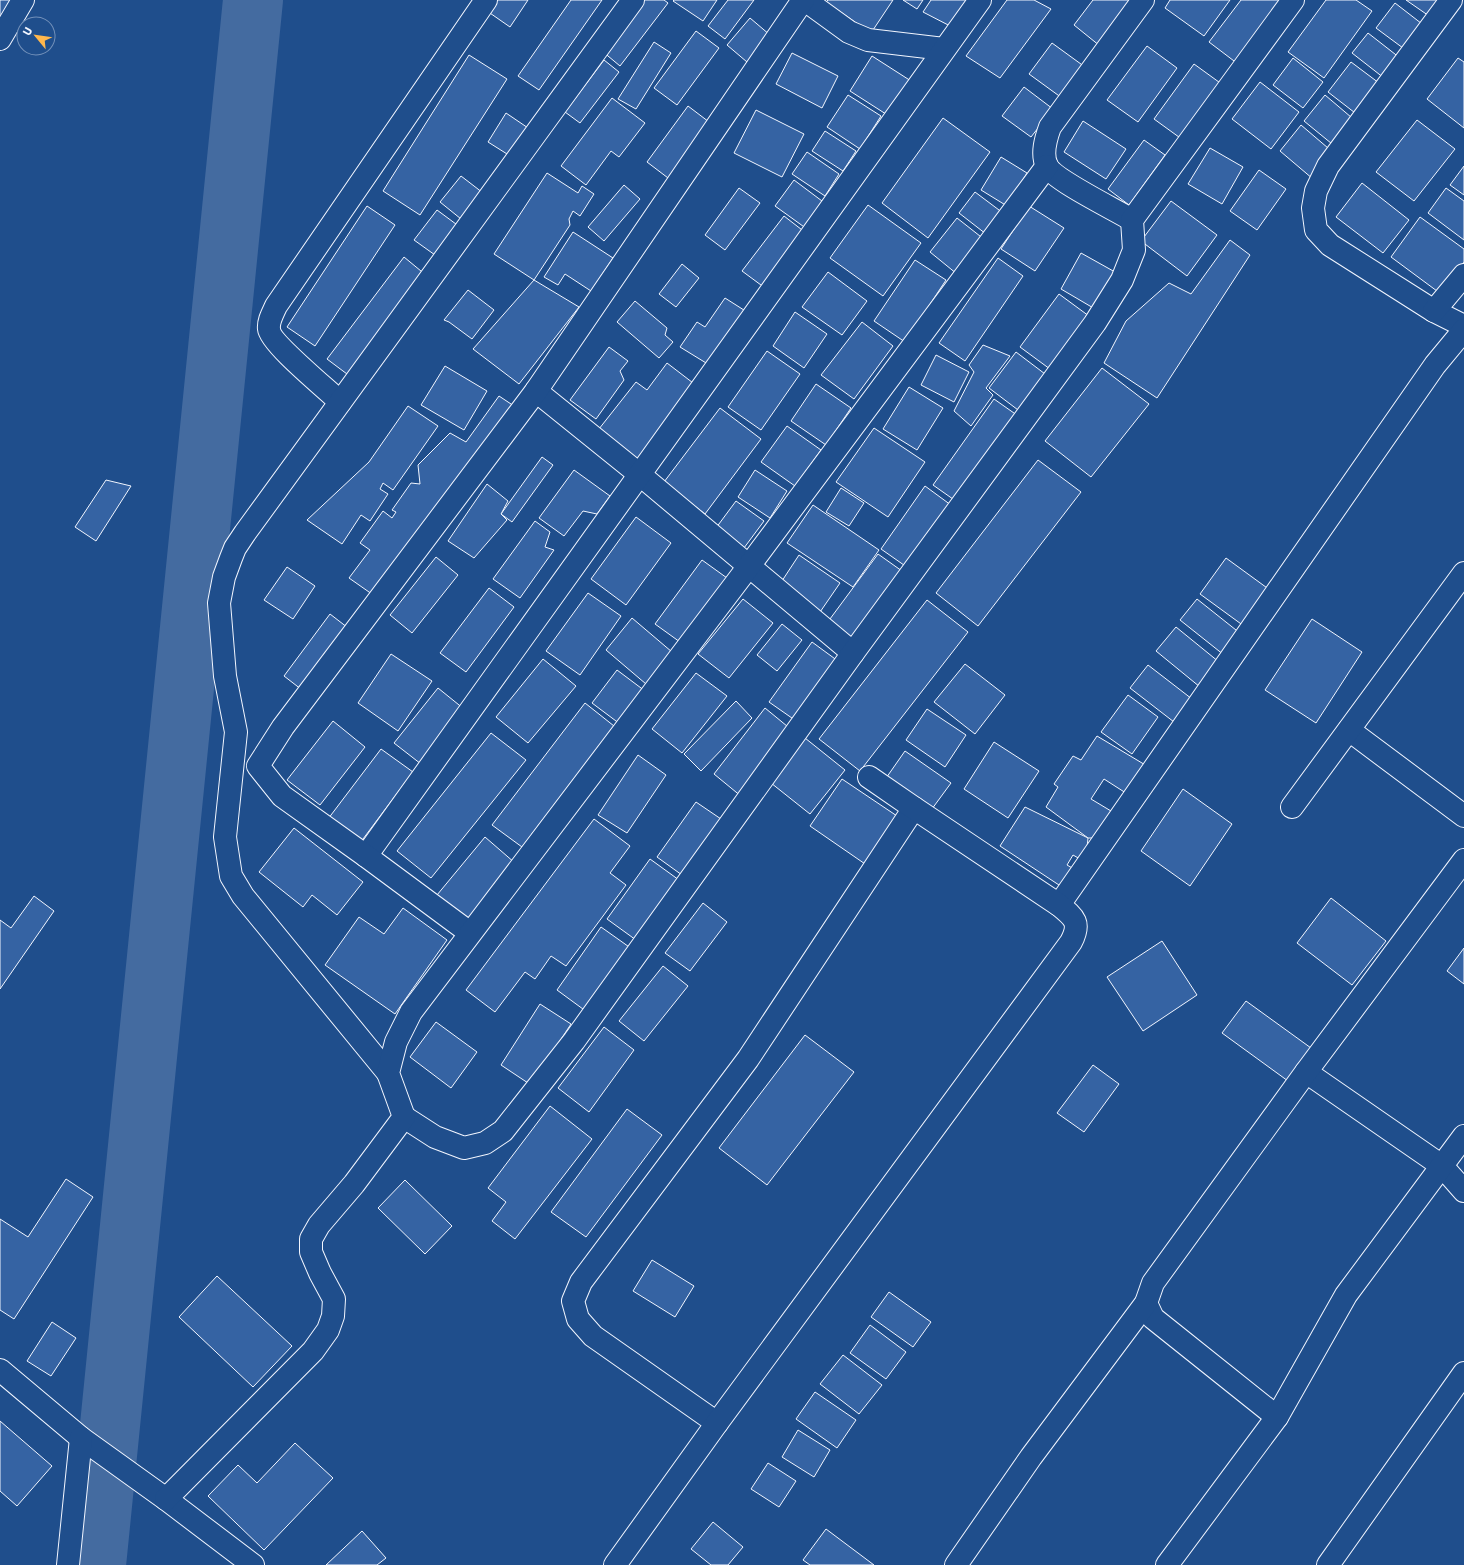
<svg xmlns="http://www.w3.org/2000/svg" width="1464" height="1565" viewBox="0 0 1464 1565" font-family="Jost,sans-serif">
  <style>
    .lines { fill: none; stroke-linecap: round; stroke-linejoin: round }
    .river { stroke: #446ba0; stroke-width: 60 }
    .building { fill: #3563a3; stroke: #f2f6ff }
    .street-casing { stroke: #f2f6ff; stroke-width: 24 }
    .street { stroke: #1f4e8c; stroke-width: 22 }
  </style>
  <rect width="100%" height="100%" fill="#1f4e8c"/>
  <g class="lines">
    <!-- river -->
    <path class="river" d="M96,1565L253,0"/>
  </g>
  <!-- building -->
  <g class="building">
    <path d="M0,0H25L0,29Z"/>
    <path d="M494,0H528L510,27L487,11Z"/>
    <path d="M571,0H602L539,90L518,76Z"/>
    <path d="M640,0H664L668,3L620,66L602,51Z"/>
    <path d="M674,0H717L703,21L673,1Z"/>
    <path d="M728,0H754L725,39L708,26Z"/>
    <path d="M828,0H893L871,33L826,2Z"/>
    <path d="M903,0H923L917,9Z"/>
    <path d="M931,0H975L954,28L923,12Z"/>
    <path d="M1007,0H1034L1051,9L1000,78L966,56Z"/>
    <path d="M1093,0H1136L1100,46L1074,25Z"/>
    <path d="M1170,0H1230L1204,36L1165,8Z"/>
    <path d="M1241,0H1286L1238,64L1209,42Z"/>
    <path d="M1326,0H1356L1372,11L1324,78L1288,52Z"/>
    <path d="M1406,0H1445L1432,18Z"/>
    <path d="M1395,3L1426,27L1407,51L1376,28Z"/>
    <path d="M750,18L770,35L747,62L727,45Z"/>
    <path d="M696,31L719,48L677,105L654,88Z"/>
    <path d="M1368,33L1400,58L1384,78L1352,53Z"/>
    <path d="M654,42L671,53L636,109L618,99Z"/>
    <path d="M1052,43L1085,67L1062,98L1029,74Z"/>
    <path d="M1147,46L1177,68L1138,122L1107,100Z"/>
    <path d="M792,53L838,76L822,108L776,84Z"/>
    <path d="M469,55L507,79L420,215L383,191Z"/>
    <path d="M872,56L911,81L889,116L850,91Z"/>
    <path d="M1293,58L1323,82L1303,108L1273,85Z"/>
    <path d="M1458,58L1464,62V128L1427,99Z"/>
    <path d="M604,60L619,72L580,123L565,112Z"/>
    <path d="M1351,62L1383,86L1359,116L1328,92Z"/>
    <path d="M1194,64L1223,85L1183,140L1154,119Z"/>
    <path d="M1260,82L1299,112L1271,149L1232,119Z"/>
    <path d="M1024,87L1053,109L1031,137L1002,116Z"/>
    <path d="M848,95L881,116L860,149L827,127Z"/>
    <path d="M1325,95L1358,123L1337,148L1304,121Z"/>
    <path d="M612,98L645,123L619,157L611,151L586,185L561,166Z"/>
    <path d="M688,106L713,125L672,181L647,162Z"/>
    <path d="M756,110L804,134L782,177L734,153Z"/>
    <path d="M506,113L534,132L515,159L488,142Z"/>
    <path d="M943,118L990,152L928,238L882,203Z"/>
    <path d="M1417,120L1455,149L1414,201L1376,172Z"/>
    <path d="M1083,121L1126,149L1106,179L1064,152Z"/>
    <path d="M1301,125L1335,154L1313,179L1280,151Z"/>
    <path d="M825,131L856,151L843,171L812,151Z"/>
    <path d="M1144,140L1165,155L1129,205L1108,189Z"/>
    <path d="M1210,148L1243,167L1222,204L1188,184Z"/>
    <path d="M807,152L839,174L825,196L792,174Z"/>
    <path d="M1001,157L1027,173L1007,206L981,190Z"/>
    <path d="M1464,166V195L1450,185Z"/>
    <path d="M1259,170L1286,189L1257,230L1230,211Z"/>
    <path d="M547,173L578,193L582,186L594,194L580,216L573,211L569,219L570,225L534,280L494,254Z"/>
    <path d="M461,176L487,196L466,223L440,202Z"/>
    <path d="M794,180L826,204L807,229L775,206Z"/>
    <path d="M1362,183L1409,220L1383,253L1336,217Z"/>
    <path d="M624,185L640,199L604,241L588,227Z"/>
    <path d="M739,188L760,203L725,250L705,235Z"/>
    <path d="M1446,188L1464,201V240L1428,213Z"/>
    <path d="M975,192L1003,213L986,234L959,213Z"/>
    <path d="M1171,201L1217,235L1187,276L1141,241Z"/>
    <path d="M868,205L921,243L883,296L830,258Z"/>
    <path d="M367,206L395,225L315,346L287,327Z"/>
    <path d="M1029,206L1064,228L1035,271L1001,249Z"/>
    <path d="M437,210L464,230L442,260L414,240Z"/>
    <path d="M784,216L806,233L765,288L742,271Z"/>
    <path d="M1420,217L1464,249V262L1441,294L1391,257Z"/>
    <path d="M957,218L985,240L957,274L930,252Z"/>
    <path d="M573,232L613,258L591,291L565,274L558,285L544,277Z"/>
    <path d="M1230,240L1250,255L1157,398L1104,363L1126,321L1169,283L1191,294Z"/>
    <path d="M1081,253L1115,272L1095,309L1061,289Z"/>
    <path d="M404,257L427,276L351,377L327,359Z"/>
    <path d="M998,258L1023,276L965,361L939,343Z"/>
    <path d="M915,260L946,280L905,342L874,321Z"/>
    <path d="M682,264L699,278L676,307L659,294Z"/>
    <path d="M828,272L867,301L842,335L802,307Z"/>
    <path d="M534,280L579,307L519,384L473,349Z"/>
    <path d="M468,290L494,310L472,339L449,322L444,320Z"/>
    <path d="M1059,294L1093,319L1054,372L1020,347Z"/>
    <path d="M725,298L747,312L711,366L680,347L697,322L705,327Z"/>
    <path d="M635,301L667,328L665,335L673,342L659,358L617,322Z"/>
    <path d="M795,312L827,334L804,368L773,346Z"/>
    <path d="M862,322L893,346L854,399L821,375Z"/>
    <path d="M983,345L1010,356L986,388L993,395L971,426L954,411L974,372L969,365Z"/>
    <path d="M609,347L628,361L620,371L624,380L596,419L570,400Z"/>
    <path d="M767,351L800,374L761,430L728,407Z"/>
    <path d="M1016,352L1049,377L1022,413L989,388Z"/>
    <path d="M936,355L969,372L954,402L921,385Z"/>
    <path d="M667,363L697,386L636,465L595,434L636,382L647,390Z"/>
    <path d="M445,366L487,391L464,430L421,405Z"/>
    <path d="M1102,368L1149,404L1091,477L1045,441Z"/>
    <path d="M816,384L851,408L826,445L791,421Z"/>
    <path d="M909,387L943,408L917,450L883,429Z"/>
    <path d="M499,396L514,406L379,599L349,578L370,550L360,543L383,511L392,518L396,512L392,510L411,483L420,484L418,465L450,433L466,442Z"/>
    <path d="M994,399L1021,418L960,504L933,485Z"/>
    <path d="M408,406L438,426L393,490L383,483L380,489L388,494L370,521L361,515L342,544L307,520L369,462Z"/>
    <path d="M720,408L761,439L705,514L664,482Z"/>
    <path d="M787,426L821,450L795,486L761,462Z"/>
    <path d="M874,428L925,462L888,517L836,482Z"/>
    <path d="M542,457L553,465L512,522L501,514Z"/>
    <path d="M1038,460L1081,492L978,626L936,593Z"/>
    <path d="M574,470L610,496L597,514L583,511L564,536L539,518Z"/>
    <path d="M755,470L787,491L770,518L738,497Z"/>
    <path d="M106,480L131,486L96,541L75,527Z"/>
    <path d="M487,484L508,501L501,514L507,520L474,558L448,541Z"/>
    <path d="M925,486L955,508L911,570L881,549Z"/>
    <path d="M841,488L864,503L849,526L826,512Z"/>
    <path d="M736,501L764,521L741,552L713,532Z"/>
    <path d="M813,505L879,550L853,587L787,543Z"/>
    <path d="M636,517L671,543L626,605L591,579Z"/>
    <path d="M535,521L550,532L545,547L554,550L520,598L493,579Z"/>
    <path d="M878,554L909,576L858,646L827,623Z"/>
    <path d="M799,555L840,583L818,615L778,587Z"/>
    <path d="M436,557L458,575L412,633L390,615Z"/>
    <path d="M1226,558L1274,593L1248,629L1200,594Z"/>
    <path d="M702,560L727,578L680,642L655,624Z"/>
    <path d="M287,567L315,586L293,619L264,600Z"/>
    <path d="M489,588L514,607L466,672L440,653Z"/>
    <path d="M588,593L621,616L580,675L546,651Z"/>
    <path d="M743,599L773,623L729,678L698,654Z"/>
    <path d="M1197,599L1241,634L1224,655L1180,620Z"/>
    <path d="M927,600L968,632L860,771L819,739Z"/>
    <path d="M330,614L352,631L306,693L284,676Z"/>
    <path d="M632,618L672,652L646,684L606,650Z"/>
    <path d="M1312,619L1362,652L1316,723L1265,690Z"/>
    <path d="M782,624L802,640L777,671L757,655Z"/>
    <path d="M1176,627L1219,662L1200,687L1156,651Z"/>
    <path d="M812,642L842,664L799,723L769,702Z"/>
    <path d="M391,654L432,681L398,731L358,703Z"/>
    <path d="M543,659L576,686L528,743L496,717Z"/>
    <path d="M965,664L1005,695L975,734L934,702Z"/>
    <path d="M1148,665L1192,699L1174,722L1130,688Z"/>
    <path d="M617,670L645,691L620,724L592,703Z"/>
    <path d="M696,673L727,696L682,753L652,729Z"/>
    <path d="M438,688L464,709L421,764L394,743Z"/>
    <path d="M1128,695L1158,717L1132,754L1101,732Z"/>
    <path d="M736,701L752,718L701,771L684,754Z"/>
    <path d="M585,703L614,726L522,847L492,825Z"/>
    <path d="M765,708L793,731L742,797L714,774Z"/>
    <path d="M927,709L966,735L945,767L906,740Z"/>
    <path d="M333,721L365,747L320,805L287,780Z"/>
    <path d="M491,733L526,760L431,878L397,851Z"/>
    <path d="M1097,736L1147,766L1129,795L1104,779L1091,799L1111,811L1094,838H1088L1046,807L1058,787L1054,784L1073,756L1081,760Z"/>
    <path d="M805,738L845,770L810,814L771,783Z"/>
    <path d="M994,742L1039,771L1008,818L964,789Z"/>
    <path d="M381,749L413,772L360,843L328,819Z"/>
    <path d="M905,751L951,783L929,813L884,781Z"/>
    <path d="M638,755L666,775L627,833L598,815Z"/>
    <path d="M842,779L900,818L868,866L810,826Z"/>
    <path d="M1183,789L1232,824L1190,886L1141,851Z"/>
    <path d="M696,802L721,819L682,875L657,857Z"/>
    <path d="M1025,807L1088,838L1087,848L1080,859L1073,855L1067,865L1074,869L1062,887L1000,846Z"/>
    <path d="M594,819L630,846L610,873L626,885L566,966L551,956L535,979L525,972L495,1012L466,990Z"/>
    <path d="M294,828L363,882L337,915L312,895L303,907L259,872Z"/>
    <path d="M485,837L515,863L467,920L437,895Z"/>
    <path d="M650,859L679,880L636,940L607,919Z"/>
    <path d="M34,896L54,911L0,989V920L11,928Z"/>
    <path d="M1331,898L1386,941L1352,985L1297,943Z"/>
    <path d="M703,903L727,922L690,971L665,953Z"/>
    <path d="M403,908L447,940L395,1014L325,965L359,917L384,934Z"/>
    <path d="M601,927L632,949L587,1012L557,990Z"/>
    <path d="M1162,941L1197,995L1143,1031L1107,977Z"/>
    <path d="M1464,948V984L1447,971Z"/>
    <path d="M663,966L688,986L644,1041L619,1021Z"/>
    <path d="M1246,1001L1311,1048L1288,1081L1222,1033Z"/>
    <path d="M540,1004L571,1024L531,1085L501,1065Z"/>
    <path d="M436,1022L477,1052L451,1088L410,1057Z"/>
    <path d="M604,1027L634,1050L589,1112L558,1088Z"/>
    <path d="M805,1035L854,1072L767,1185L719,1148Z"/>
    <path d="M1093,1065L1119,1084L1084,1132L1057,1113Z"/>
    <path d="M550,1106L592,1139L515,1239L492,1221L506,1202L488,1188Z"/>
    <path d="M627,1109L662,1135L586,1237L551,1212Z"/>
    <path d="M66,1179L93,1197L14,1319L0,1310V1219L28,1237Z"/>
    <path d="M405,1180L452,1226L425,1254L378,1208Z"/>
    <path d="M652,1260L694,1286L675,1317L633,1291Z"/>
    <path d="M217,1276L292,1346L253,1387L179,1317Z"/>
    <path d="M889,1292L931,1322L913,1347L871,1317Z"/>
    <path d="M52,1322L76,1338L51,1376L27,1361Z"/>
    <path d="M870,1325L906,1352L886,1379L850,1353Z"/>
    <path d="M843,1355L882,1385L859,1414L820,1384Z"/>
    <path d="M815,1392L856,1420L837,1448L796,1419Z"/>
    <path d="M0,1421L52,1466L17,1506L0,1491Z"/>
    <path d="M798,1430L830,1450L814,1477L782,1457Z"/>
    <path d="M295,1443L333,1478L264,1550L208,1496L238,1465L257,1483Z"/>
    <path d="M768,1463L796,1481L779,1507L751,1489Z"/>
    <path d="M713,1522L743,1547L728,1565H711L691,1549Z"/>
    <path d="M826,1529L874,1565H810L803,1560Z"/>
    <path d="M362,1531L386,1558L377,1565H326Z"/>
  </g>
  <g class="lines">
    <!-- street casing -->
    <g class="street-casing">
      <g id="street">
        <path d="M805,0L849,32L868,40L944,49"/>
        <path d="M1451,0L1328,166L1316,191L1313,208L1316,230L1330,245L1434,311L1464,326"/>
        <path d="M0,39L23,0"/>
        <path d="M1132,220C1116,210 1054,180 1047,166C1041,154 1046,138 1050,127L1143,0"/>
        <path d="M1434,311L1464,275"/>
        <path d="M536,391L639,474L853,653"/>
        <path d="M340,402C328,390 270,343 269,329C268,321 273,313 276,306L486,0"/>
        <path d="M1349,730L1464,816"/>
        <path d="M1292,807L1464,573"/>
        <path d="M366,856L980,0"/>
        <path d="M1059,905L1435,365L1464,330"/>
        <path d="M470,933L366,856L282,796L258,766L283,727L536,391L803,0"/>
        <path d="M1306,1072L1442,1166L1464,1191"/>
        <path d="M388,1073L243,896L231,876L225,837L236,732L225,676L219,603L224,577L231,558L235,548L245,533L633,0"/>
        <path d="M404,1117L435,1137L464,1148L485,1143L503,1131L574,1041L853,653L1095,323L1122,280L1134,250L1132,220L1293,0"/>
        <path d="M1146,1303L1153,1318L1277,1417"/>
        <path d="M0,1370L81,1438L166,1499L253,1565"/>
        <path d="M717,1423L593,1336L578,1319L573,1301L581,1282L748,1059L914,808"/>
        <path d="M166,1499L313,1351L328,1330L333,1316L334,1299L320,1273L311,1252V1239L319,1225L354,1184L404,1117L388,1073L396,1042L411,1012L749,566L1047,166"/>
        <path d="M68,1565L81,1438"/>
        <path d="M615,1565L717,1423L1071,942C1081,923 1075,918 1059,905L914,808L869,777"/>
        <path d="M956,1565L1031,1457L1146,1303L1153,1283L1306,1072L1464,860"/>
        <path d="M1167,1565L1277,1417L1346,1295L1464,1136"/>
        <path d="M1328,1565L1464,1373"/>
      </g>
    </g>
    <!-- street -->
    <use href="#street" class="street"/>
  </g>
  <!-- north arrow -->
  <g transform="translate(36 36) rotate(299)"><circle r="19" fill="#1f4e8c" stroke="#7391ba"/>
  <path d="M0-3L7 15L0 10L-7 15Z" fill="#ffb74d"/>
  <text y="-6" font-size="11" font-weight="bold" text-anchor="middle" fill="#f2f6ff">U</text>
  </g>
</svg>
